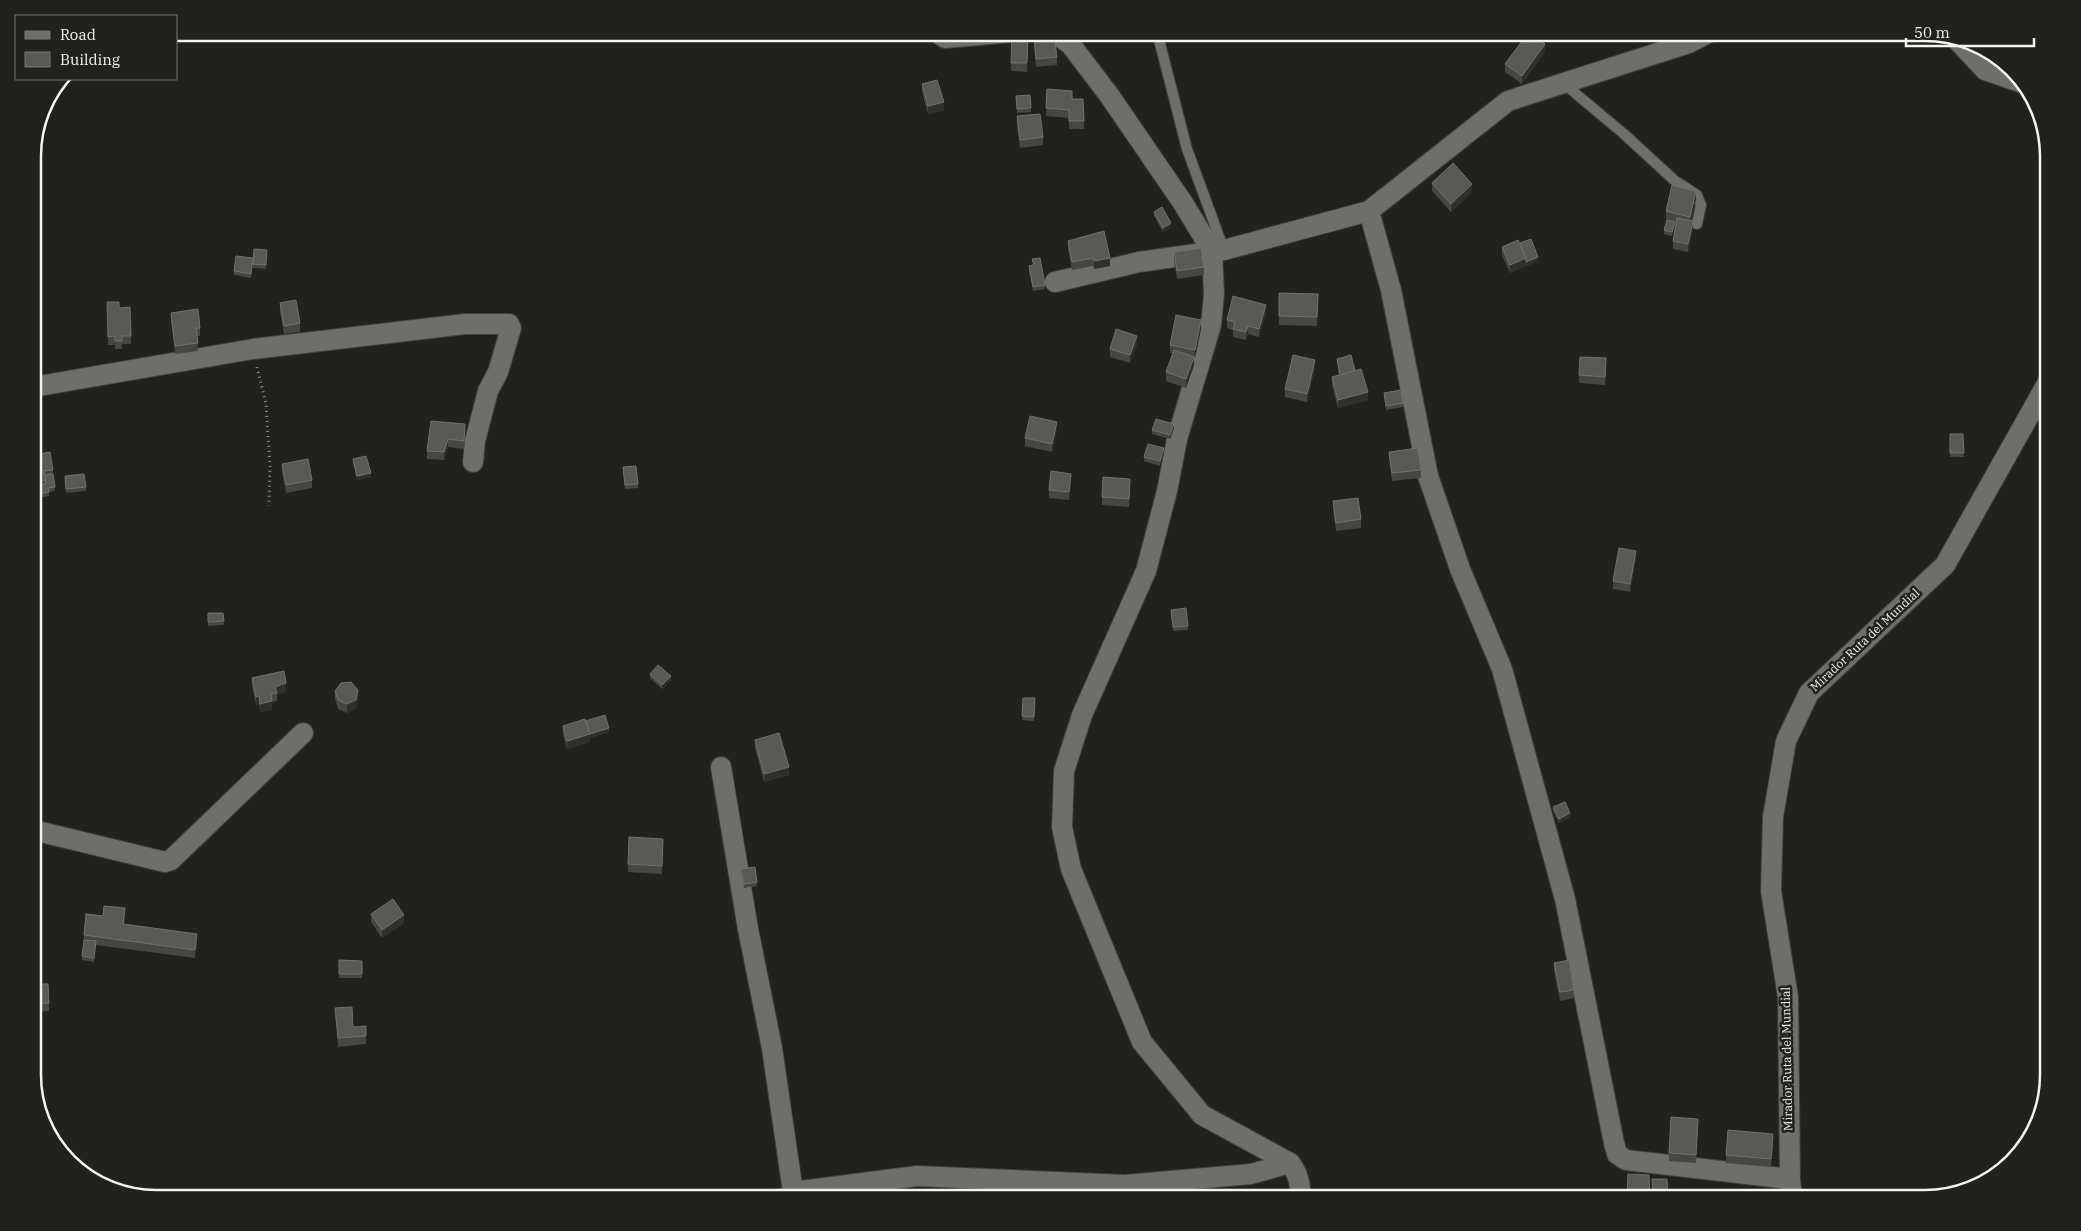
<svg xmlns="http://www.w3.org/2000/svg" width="2081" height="1231" viewBox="0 0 2081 1231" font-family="'IBM Plex Serif',serif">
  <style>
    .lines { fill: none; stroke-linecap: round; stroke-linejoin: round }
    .service-casing { stroke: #3e3f3b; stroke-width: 12 }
    .minor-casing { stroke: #3e3f3b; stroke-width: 22 }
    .path { stroke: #929390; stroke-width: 3; stroke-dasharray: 1 4; stroke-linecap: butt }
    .service { stroke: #6e6f6a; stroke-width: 10 }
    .minor { stroke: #6e6f6a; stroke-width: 20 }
    .wall { fill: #464742 }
    .shaded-wall { fill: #2f302c }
    .building { fill: #595a55; stroke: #71726d }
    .labels { text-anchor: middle; stroke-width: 5; stroke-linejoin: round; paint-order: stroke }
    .street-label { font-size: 12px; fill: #f3f4f1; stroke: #21221e }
    .rim { fill: none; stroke: #f3f4f1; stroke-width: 2.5 }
  </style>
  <rect width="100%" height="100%" fill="#21221e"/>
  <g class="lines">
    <!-- service casing -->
    <g class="service-casing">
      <g id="service">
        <path d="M1157,32L1187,149L1224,250"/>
        <path d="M1563,83L1624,134L1674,180L1697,195L1701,205L1697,224"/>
        <path d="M752,1198L793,1192"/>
      </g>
    </g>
    <!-- minor casing -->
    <g class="minor-casing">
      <g id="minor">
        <path d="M936,32L945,38L1012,32"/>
        <path d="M1050,32L1056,34L1071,45L1109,95L1183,203L1212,251L1214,294L1211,325L1177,439L1167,491L1146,571L1082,715L1064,771L1062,827L1071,869L1142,1042L1202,1115L1290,1163C1299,1174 1300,1185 1301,1198"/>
        <path d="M1958,41L1985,70L2020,82"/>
        <path d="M1369,211L1391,290L1428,476L1460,569L1502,669L1565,899L1614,1143L1617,1154L1626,1160L1790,1179"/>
        <path d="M1055,282L1139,262L1224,250L1369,211L1508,101L1689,43L1710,32"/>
        <path d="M33,387L253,349L465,324H509L511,328L498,372L488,391L475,441L473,462"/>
        <path d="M721,767L748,929L772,1048L793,1192L917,1176L1125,1185L1251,1174L1290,1163"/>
        <path d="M33,830L165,862L171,860L303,733"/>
        <path d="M1792,1198L1790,1179L1788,997L1771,891L1773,817L1786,741L1809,693L1945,565L2048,382"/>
      </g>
    </g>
    <!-- path -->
    <path class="path" d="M257,367L266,404L270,466L269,506"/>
    <!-- service -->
    <use href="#service" class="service"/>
    <!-- minor -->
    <use href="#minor" class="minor"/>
  </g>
  <!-- wall -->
  <g class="wall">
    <path d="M1028,37L1027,72L1011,71V63Z"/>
    <path d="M1034,38L1057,57V65L1036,67L1034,46Z"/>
    <path d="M1545,52L1522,84L1505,72V64Z"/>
    <path d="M922,84L944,110L928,114L922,92Z"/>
    <path d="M1047,89L1072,99L1084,121V129H1069V118L1046,116Z"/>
    <path d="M1030,95L1031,112L1017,113L1016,96Z"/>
    <path d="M1017,116L1043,137V145L1020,148L1017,125Z"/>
    <path d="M1432,183L1472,192L1451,212L1432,191Z"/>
    <path d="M1696,199L1691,221L1693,229L1688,252L1673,249V241L1676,222L1666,220V211Z"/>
    <path d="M1154,212L1171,227L1163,232L1154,216Z"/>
    <path d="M1675,226L1672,236L1664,234V230Z"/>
    <path d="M1068,241L1110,266L1094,269L1093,266L1072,270L1068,249Z"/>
    <path d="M1520,243L1538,261L1510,273L1502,255V247Z"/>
    <path d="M254,249L267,250L266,269L253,268Z"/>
    <path d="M1174,252L1204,267V275L1177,279L1174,261Z"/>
    <path d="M1032,259L1045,285V289L1033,291L1029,270V266L1033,265Z"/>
    <path d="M253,262L251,278L234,275V271Z"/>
    <path d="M1279,293L1318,294L1317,326L1279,325Z"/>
    <path d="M107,302L119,308L130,307L131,344H122V349H115V345H108Z"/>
    <path d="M280,303L300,323V332L284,334L280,311Z"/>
    <path d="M171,313L200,328V336H197L198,351L175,354L171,321Z"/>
    <path d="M1266,313L1259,337L1248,334L1246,340L1233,337V330L1227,328V320Z"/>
    <path d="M1201,329L1195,358H1194V365L1186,388L1166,381V372L1173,354L1170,353V345Z"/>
    <path d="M1137,344L1130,363L1110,357V349Z"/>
    <path d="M1337,359L1355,371L1368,400L1338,408L1332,386V377L1339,375L1337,363Z"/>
    <path d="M1606,367L1605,385L1579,383V375Z"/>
    <path d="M1315,368L1307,402L1285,397V389Z"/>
    <path d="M1384,393L1403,403V407L1386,410Z"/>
    <path d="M431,421L465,432L464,449L448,447L444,460L427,459V451Z"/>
    <path d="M1174,428L1170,439L1152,434V430Z"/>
    <path d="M1057,430L1052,452L1025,446V438Z"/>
    <path d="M1950,434H1963L1964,457H1950Z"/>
    <path d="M1389,452L1421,470V478L1392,481L1389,460Z"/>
    <path d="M1164,453L1160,466L1144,461V457Z"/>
    <path d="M33,455L53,470L55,491L49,492V496L33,499Z"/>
    <path d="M353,459L371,477L357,480L353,463Z"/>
    <path d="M282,464L312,480V488L286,493L282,472Z"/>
    <path d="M623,471L638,484V488L625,489Z"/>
    <path d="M65,476L86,487V491L66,493Z"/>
    <path d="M1071,482L1069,500L1049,498V490Z"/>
    <path d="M1130,487L1129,507L1102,505V497Z"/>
    <path d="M1333,501L1361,519V528L1336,531L1333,509Z"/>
    <path d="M1636,559L1630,592L1613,589V581Z"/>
    <path d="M1171,610L1188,626V630L1173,631Z"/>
    <path d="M208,613H223L224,625L208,626Z"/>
    <path d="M650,674L671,680L662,689L650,678Z"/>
    <path d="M252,678L286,691L277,695V701L272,702V710L260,712L259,704L256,705L252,686Z"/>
    <path d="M335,691L358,698L356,708L347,713L338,709L335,699Z"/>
    <path d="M1023,698H1035L1034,721L1022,720Z"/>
    <path d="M586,721L609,732L590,738V742L567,749L563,735V726Z"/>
    <path d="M755,740L789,775L764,782L755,748Z"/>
    <path d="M1553,807L1570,817L1559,823L1553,811Z"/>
    <path d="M663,847L662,874L628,872V864Z"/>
    <path d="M741,869L757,882V886L744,888Z"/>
    <path d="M371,914L404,923L382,938L371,922Z"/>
    <path d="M103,916H125L124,925L197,943L195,958L96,945L94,962L82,960L84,935Z"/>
    <path d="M339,960L362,961V978H339Z"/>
    <path d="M1554,963L1574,990V998L1560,1001L1554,971Z"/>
    <path d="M33,984L49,1003V1011L33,1012Z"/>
    <path d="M335,1008L353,1027L366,1036V1044L338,1047Z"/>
    <path d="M1698,1127L1696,1163L1669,1161V1153Z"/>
    <path d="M1773,1142L1771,1167L1726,1163V1155Z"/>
  </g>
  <!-- shaded-wall -->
  <g class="shaded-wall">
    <path d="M1545,44V52L1522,84V76Z"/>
    <path d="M944,102V110L928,114V106Z"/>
    <path d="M1472,184V192L1451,212V204Z"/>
    <path d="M1696,191V199L1690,225V217Z"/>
    <path d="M1693,221V229L1688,252V244Z"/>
    <path d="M1171,223V227L1163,232V228Z"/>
    <path d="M1538,257V261L1526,266V262Z"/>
    <path d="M1110,258V266L1094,269V261Z"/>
    <path d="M1526,258V266L1510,273V265Z"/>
    <path d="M1266,305V313L1259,337V329Z"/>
    <path d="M1201,320V329L1195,358V350Z"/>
    <path d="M1248,326V334L1246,340V332Z"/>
    <path d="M1137,336V344L1130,363V355Z"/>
    <path d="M1194,357V365L1186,388V379Z"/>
    <path d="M1315,360V368L1307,402V394Z"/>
    <path d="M1368,392V400L1338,408V400Z"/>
    <path d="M1057,422V430L1052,452V444Z"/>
    <path d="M1174,424V428L1170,439V435Z"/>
    <path d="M448,439V447L444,460V452Z"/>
    <path d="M1164,448V453L1160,466V461Z"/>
    <path d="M371,473V477L357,480V476Z"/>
    <path d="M1071,474V482L1069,500V492Z"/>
    <path d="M1636,551V559L1630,592V584Z"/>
    <path d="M671,676V680L662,689V685Z"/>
    <path d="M286,683V691L277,695L275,687Z"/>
    <path d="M358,690V698L356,708L347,713V704Z"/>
    <path d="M259,696V704L256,705V697Z"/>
    <path d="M272,701V710L260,712V704Z"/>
    <path d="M609,728V732L590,738V742L567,749V741Z"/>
    <path d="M789,767V775L764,782V774Z"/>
    <path d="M1570,813V817L1559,823V819Z"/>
    <path d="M404,915V923L382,938V930Z"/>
    <path d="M197,934V943L195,958V950Z"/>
    <path d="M1773,1134V1142L1771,1167V1159Z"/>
  </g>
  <!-- building -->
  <g class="building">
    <path d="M1529,32H1530L1545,44L1522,76L1505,64Z"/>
    <path d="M1054,35L1057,57L1036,59L1034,38Z"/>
    <path d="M1012,36L1028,37L1027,63H1011Z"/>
    <path d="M937,80L944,102L928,106L922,84Z"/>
    <path d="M1047,89L1072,91V99H1083L1084,121H1069V110L1046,108Z"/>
    <path d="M1030,95L1031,108L1017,109L1016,96Z"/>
    <path d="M1040,114L1043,137L1020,140L1017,116Z"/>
    <path d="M1453,163L1472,184L1451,204L1432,183Z"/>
    <path d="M1672,185L1696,191L1690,217L1666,211Z"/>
    <path d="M1162,207L1171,223L1163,228L1154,212Z"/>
    <path d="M1677,218L1693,221L1688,244L1673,241Z"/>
    <path d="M1667,220L1675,222L1672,232L1664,230Z"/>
    <path d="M1104,231L1110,258L1094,261L1093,258L1072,262L1068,241Z"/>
    <path d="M1531,239L1538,257L1526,262V258L1520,243Z"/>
    <path d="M1518,240L1526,258L1510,265L1502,247Z"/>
    <path d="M1201,248L1204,267L1177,271L1174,252Z"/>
    <path d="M254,249L267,250L266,265L253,264Z"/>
    <path d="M236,256L253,258L251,274L234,271Z"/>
    <path d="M1040,258L1045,285L1033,287L1029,266L1034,265L1032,259Z"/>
    <path d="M1279,293L1318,294L1317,317L1279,316Z"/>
    <path d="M1233,296L1266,305L1259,329L1248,326L1246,332L1233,329L1235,322L1227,320Z"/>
    <path d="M296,300L300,323L284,326L280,303Z"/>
    <path d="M107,302H119V308L130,307L131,336H122V341H115V336L108,337Z"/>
    <path d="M198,309L200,328H196L198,343L175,346L171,313Z"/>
    <path d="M1176,315L1201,320L1195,350L1170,345Z"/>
    <path d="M1116,329L1137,336L1130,355L1110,349Z"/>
    <path d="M1174,350L1194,357L1186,379L1166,372Z"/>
    <path d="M1293,355L1315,360L1307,394L1285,389Z"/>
    <path d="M1351,355L1355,371L1340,375L1337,359Z"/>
    <path d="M1580,357L1606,358L1605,377L1579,375Z"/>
    <path d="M1361,369L1368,392L1338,400L1332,377Z"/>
    <path d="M1401,390L1403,403L1386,406L1384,393Z"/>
    <path d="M1030,416L1057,422L1052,444L1025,438Z"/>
    <path d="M1156,419L1174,424L1170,435L1152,430Z"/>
    <path d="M431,421L465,424L464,441L448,439L444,452L427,451Z"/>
    <path d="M1950,434H1963L1964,453H1950Z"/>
    <path d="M1148,444L1164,448L1160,461L1144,457Z"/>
    <path d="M1418,448L1421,470L1392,473L1389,452Z"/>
    <path d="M50,452L53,470L44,471L46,480L33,482V455Z"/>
    <path d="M366,456L371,473L357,476L353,459Z"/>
    <path d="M308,459L312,480L286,485L282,464Z"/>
    <path d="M636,466L638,484L625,485L623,467Z"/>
    <path d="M1051,471L1071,474L1069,492L1049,490Z"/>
    <path d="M53,474L55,487L48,488L49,492L33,495V486L46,484L45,475Z"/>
    <path d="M84,474L86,487L66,489L65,476Z"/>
    <path d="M1103,477L1130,479L1129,499L1102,497Z"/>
    <path d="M1358,498L1361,519L1336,523L1333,501Z"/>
    <path d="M1619,548L1636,551L1630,584L1613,581Z"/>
    <path d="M1186,608L1188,626L1173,627L1171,610Z"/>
    <path d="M208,613H223L224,621L208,622Z"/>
    <path d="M658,665L671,676L662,685L650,674Z"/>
    <path d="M284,671L286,683L275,687L277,693L271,694L272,701L260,704L259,696L256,697L252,678Z"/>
    <path d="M351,682L358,690L356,700L347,704L338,700L335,691L341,683Z"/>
    <path d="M1023,698H1035L1034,717L1022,716Z"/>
    <path d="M605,715L609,728L590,734L586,721Z"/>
    <path d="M585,719L590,734L567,741L563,726Z"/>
    <path d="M779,733L789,767L764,774L755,740Z"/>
    <path d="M1565,802L1570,813L1559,819L1553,807Z"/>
    <path d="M629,837L663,839L662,866L628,864Z"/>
    <path d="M755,867L757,882L744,884L741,869Z"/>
    <path d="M393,899L404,915L382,930L371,914Z"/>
    <path d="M104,906L125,908L123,924L197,934L195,950L84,935L86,914L103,916Z"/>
    <path d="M84,940L96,941L94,958L82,956Z"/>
    <path d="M339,960L362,961V974H339Z"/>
    <path d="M1569,960L1574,990L1560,992L1554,963Z"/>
    <path d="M33,984H48L49,1003L33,1004Z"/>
    <path d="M352,1007L353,1027L366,1026V1036L338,1038L335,1008Z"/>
    <path d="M1671,1117L1698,1119L1696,1155L1669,1153Z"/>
    <path d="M1728,1130L1773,1134L1771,1159L1726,1155Z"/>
    <path d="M1628,1174L1649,1175L1650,1198H1627Z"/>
    <path d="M1652,1179H1667L1668,1198H1653Z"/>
    <path d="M1752,1196L1786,1198H1752Z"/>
  </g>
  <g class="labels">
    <!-- street labels -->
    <g class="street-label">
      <text transform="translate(1865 640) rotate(-43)" y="4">Mirador Ruta del Mundial</text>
      <text transform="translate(1787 1059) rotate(-91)" y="4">Mirador Ruta del Mundial</text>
    </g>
  </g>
  <!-- crop -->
  <path d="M0 0H2081V1231H0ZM156 41H1925A115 115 0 0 1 2040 156V1075A115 115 0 0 1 1925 1190H156A115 115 0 0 1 41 1075V156A115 115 0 0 1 156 41Z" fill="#21221e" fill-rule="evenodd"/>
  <path class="rim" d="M156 41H1925A115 115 0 0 1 2040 156V1075A115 115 0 0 1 1925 1190H156A115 115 0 0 1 41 1075V156A115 115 0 0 1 156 41Z"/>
  <!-- legend -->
  <rect x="15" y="15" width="162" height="65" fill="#21221e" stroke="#757672"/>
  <rect x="25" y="31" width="25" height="8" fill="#6e6f6a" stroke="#757672"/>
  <text x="60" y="40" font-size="15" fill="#f3f4f1">Road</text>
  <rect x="25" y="52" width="25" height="15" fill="#595a55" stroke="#757672"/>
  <text x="60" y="65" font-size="15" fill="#f3f4f1">Building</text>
  <!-- scale -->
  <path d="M1906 38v8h128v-8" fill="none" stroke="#f3f4f1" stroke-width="2.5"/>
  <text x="1914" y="38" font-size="15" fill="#f3f4f1" stroke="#21221e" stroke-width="4" paint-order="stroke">50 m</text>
</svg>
